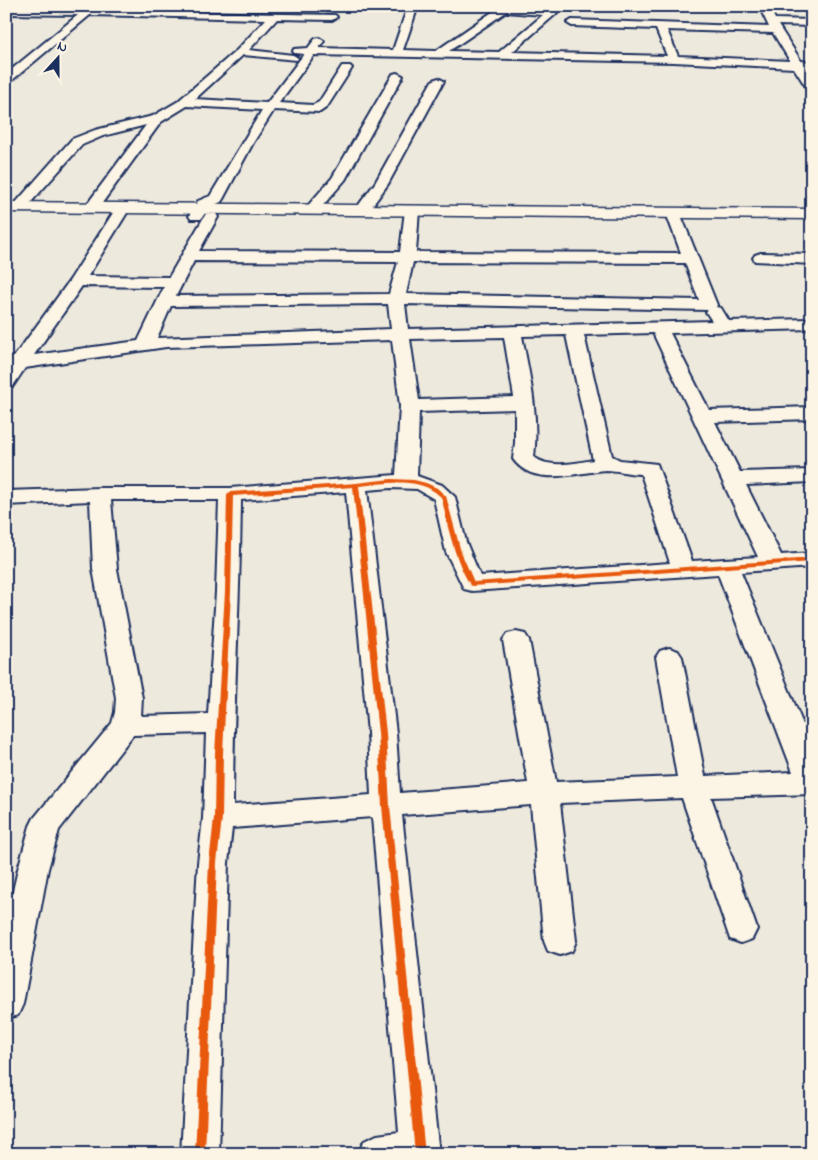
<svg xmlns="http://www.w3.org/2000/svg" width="818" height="1160" viewBox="0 0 818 1160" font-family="'Indie Flower',sans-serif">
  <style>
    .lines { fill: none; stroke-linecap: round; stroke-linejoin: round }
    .minor-casing { stroke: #1b2f5e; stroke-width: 4 }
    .major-casing { stroke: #1b2f5e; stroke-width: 3 }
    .minor { fill: #fcf5e5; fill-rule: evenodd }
    .major { fill: #fcf5e5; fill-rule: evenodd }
    .cycleway-casing { stroke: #fcf5e5; stroke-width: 3 }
    .cycleway { fill: #e8590c; fill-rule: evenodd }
  </style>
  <rect width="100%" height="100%" fill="#eee9dd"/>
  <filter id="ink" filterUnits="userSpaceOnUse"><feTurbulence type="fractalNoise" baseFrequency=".02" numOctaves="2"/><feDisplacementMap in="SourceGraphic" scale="10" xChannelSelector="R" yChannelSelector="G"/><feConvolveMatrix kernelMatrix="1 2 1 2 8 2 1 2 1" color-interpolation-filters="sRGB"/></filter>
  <g filter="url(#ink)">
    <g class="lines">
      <!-- minor casing -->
      <g class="minor-casing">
        <g id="minor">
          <path d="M408,6H418L403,50L436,51L501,6L552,10L557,13L512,52L667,56L656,29L572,26L567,23L572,20L769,27L759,6H769L775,19L812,20V26L778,25L801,61L812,62V68H805L812,78V91L808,90L794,68L674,62L314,55L279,103L313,105L319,102L342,66H350L352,68L327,107L320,112L274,110L253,143L223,199L221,202L209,207L201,219H191L189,216L198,201L210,196L262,110L187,106L161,122L97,210H87L85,207L146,125L103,136L82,145L24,210H14L12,207L72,139L95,130L153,116L177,102L237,50L266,19L90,15L10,82L6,83V74L78,15L6,14V8L335,15L337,17L332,20L277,19L249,50L293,55L298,58L297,60L243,55L195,99L267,103L304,54L294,53L293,51L294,49L308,48L315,39L319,38L324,41L319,48L393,50ZM506,12L543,15L499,52L449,51ZM667,30L773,33L790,61L678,56Z"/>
          <path d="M397,73L403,76L345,180L317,212H307L305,209L332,178L393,74Z"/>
          <path d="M438,78L444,81L388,184L367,213H357L355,210L375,183L432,81Z"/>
          <path d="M123,204L128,205L130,208L88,276L169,277L204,217L206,214H216L218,217L199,251L400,252L405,210L407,207H417L419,210L416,252L681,253L666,213L668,210H678L680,213L717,305L716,307L721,308L729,321L812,319V329L670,333L709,410L812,407V419L715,422L740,472L812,470V482L746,485L781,555L812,553V567L741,572L812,747V794L711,797L757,929L752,939L741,943L730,939L682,798L560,803L576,941L572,951L560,955L548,951L544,941L531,805L402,815L439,1154H358L364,1141L377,1135L399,1132L372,817L232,828L228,863L219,1154H181L198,863L203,818L206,733L133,735L59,830L48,869L23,1004L18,1015L6,1019V922L18,869L30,826L34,818L112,723L115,712L116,698L93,569L90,501L6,505V491L100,488H230L396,475L400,406L392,340L166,347L25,368L13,386L6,388V357H14L70,280L118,205ZM194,261L398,262L389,294L176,296ZM413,262L685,263L699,300L406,294ZM82,286L164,287L138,341L34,355ZM388,304L391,329L157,338L171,306ZM405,304L708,310L706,312L712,321L408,329ZM653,333L758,557L692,561L657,464L620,460L612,456L584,335ZM566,335L593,460C575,463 549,469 534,457C539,416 530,377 522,336ZM504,337L514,397L419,400L410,339ZM515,409V443L513,459C533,488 578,472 606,470C617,470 630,474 641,474L670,563L480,576L466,542L455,497L442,485L417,476L419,412ZM391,488L417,489L434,499L446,552L464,589L472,591L718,574L793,772L705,776L682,657L678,651L669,648L660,651L656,657L677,777L556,782L529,640L525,634L516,632L507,634L503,640L528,783L400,793L396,733L367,490ZM346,492L368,733L371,795L233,805C233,704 240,602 241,500ZM111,500H219L216,592L208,714L141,716L142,698L117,569Z"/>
          <path d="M761,253L812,254V264L755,261L753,258L755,255Z"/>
        </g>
      </g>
      <!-- major casing -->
      <g class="major-casing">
        <path id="major" d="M6,202L812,209V219L6,212Z"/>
      </g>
      <!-- minor -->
      <use href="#minor" class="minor"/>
      <!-- major -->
      <use href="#major" class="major"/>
      <!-- cycleway casing -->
      <g class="cycleway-casing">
        <path id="cycleway" d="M391,479L414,480L426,483L437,488L446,496L461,552L474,582L812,558V562L472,586L470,585C460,568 454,550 449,531C447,525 443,501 441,497C439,495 437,494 435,492C413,477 383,484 359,486L386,733L390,806L425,1154H415L382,806L378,733L353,487L233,496L231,592L223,753L222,818L217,863L205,1154H195L209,863L214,818L215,753L225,592L227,494L230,492L356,483Z"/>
      </g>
      <!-- cycleway -->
      <use href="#cycleway" class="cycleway"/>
    </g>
  </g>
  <!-- margin -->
  <rect width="818" height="1160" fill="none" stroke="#fcf5e5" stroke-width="25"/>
  <rect x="12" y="12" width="793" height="1135" fill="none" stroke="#1b2f5e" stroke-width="2" filter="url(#ink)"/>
  <!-- north arrow -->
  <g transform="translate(58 58) rotate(21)" stroke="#fcf5e5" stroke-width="4" paint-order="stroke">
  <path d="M0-4L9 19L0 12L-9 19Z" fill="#1b2f5e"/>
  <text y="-8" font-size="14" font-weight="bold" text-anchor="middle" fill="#1b2f5e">N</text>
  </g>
</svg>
